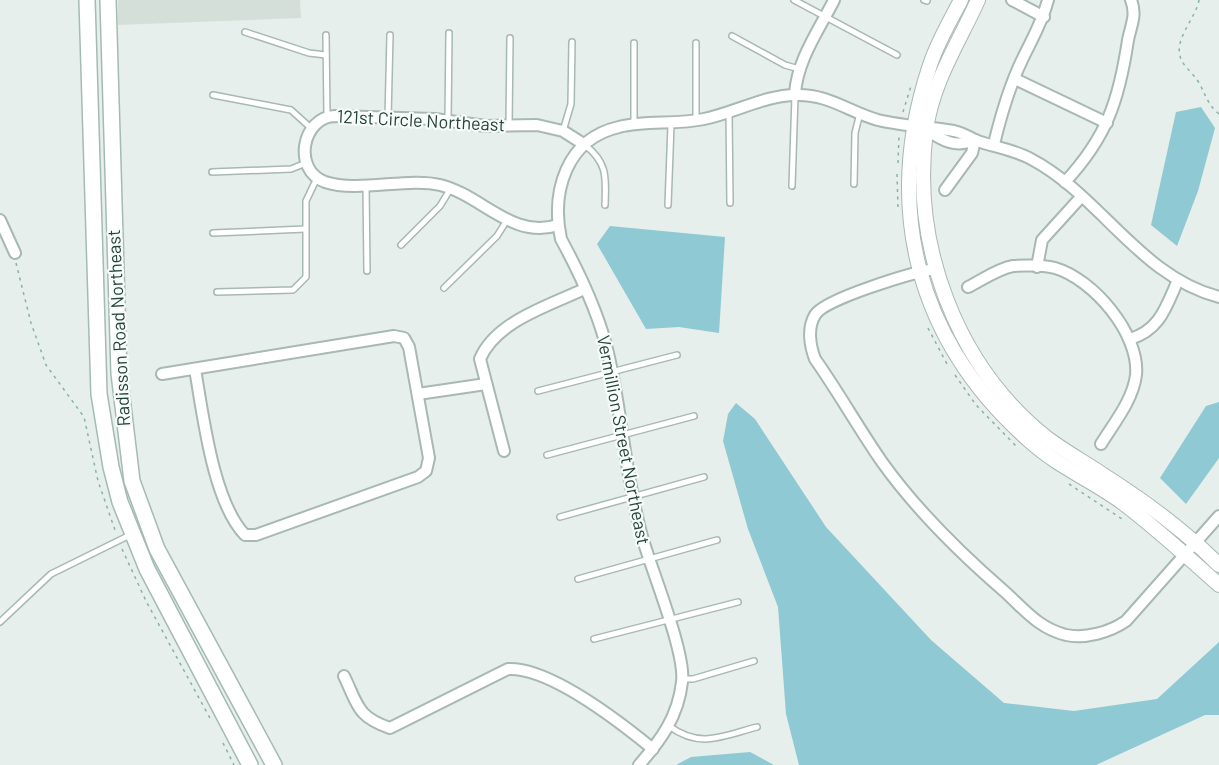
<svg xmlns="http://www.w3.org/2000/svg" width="1219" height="765" viewBox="0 0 1219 765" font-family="Barlow,sans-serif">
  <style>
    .built { fill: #d4dfda }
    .water { fill: #8ec9d4 }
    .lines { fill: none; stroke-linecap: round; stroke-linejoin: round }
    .service-casing { stroke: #a8b8b2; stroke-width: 8 }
    .minor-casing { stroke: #a8b8b2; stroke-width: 14 }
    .tertiary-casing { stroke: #a8b8b2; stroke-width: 16 }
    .secondary-casing { stroke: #a4bbb3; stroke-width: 18 }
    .path { stroke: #86b3a5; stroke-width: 1.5; stroke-dasharray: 3 4.5; stroke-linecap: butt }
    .service { stroke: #fff; stroke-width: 5 }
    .minor { stroke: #fff; stroke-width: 10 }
    .tertiary { stroke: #fff; stroke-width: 14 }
    .secondary { stroke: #fff; stroke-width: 15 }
    .labels { text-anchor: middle; stroke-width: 4.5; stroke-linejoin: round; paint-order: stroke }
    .street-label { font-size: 18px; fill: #24423a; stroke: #f7fbf9 }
  </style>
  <rect width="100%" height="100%" fill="#e6efeb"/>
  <!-- built -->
  <path class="built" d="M118,0H300L301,18L118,25Z"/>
  <!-- water -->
  <g class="water">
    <path d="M1201,107L1215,128L1198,191L1177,246L1151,225L1176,112Z"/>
    <path d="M610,226L725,237L719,333L679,327L646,329L597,244Z"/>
    <path d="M1219,402V458L1186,504L1160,478L1206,406Z"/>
    <path d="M736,403L755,419L826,527L931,640L1004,703L1074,711L1157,699L1219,642V715H1205L1096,765H799L786,714L778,607L748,529L723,441L728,414Z"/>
    <path d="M750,752L774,765H676L691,757Z"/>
  </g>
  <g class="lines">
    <!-- service casing -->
    <g class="service-casing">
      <g id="service">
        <path d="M794,0L897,55"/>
        <path d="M924,0L927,1"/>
        <path d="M245,32L309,53L326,55"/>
        <path d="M326,35L327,116"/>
        <path d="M732,36L785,65L799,69"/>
        <path d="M213,95L291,110L312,129"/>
        <path d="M729,113L730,203"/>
        <path d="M388,118L390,35"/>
        <path d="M448,120L449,33"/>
        <path d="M696,120V43"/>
        <path d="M634,124V43"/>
        <path d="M509,125L510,38"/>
        <path d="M563,131L571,104L572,42"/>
        <path d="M585,145C608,163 606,178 605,205"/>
        <path d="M212,172L291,169L306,163"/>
        <path d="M854,184L855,133L860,113"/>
        <path d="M366,185L367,271"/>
        <path d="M792,186L795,96"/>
        <path d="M668,205L671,125"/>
        <path d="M213,233L305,229"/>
        <path d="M401,245L440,206L451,188"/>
        <path d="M444,288L497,236L507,220"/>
        <path d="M217,292L293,290L306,277V201L317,178"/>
        <path d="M538,391L677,355"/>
        <path d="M547,455L694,416"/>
        <path d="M560,517L704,477"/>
        <path d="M578,579L717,540"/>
        <path d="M0,622L51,574L130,535"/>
        <path d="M594,639L738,602"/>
        <path d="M683,679H693L754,661"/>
        <path d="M669,726C700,749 723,736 757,727"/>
      </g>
    </g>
    <!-- minor casing -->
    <g class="minor-casing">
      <g id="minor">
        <path d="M1012,0L1044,17"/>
        <path d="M1015,79L1107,123"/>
        <path d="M795,94C797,60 819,30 834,0"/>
        <path d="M926,129C942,141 956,148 975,140"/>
        <path d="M994,144C1001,115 1009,87 1022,60C1032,39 1042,23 1048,0"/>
        <path d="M1065,182C1107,137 1119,100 1128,40C1131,25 1137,15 1131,0"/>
        <path d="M945,190L972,153L975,140"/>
        <path d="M0,220L15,253"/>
        <path d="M558,225C512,240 482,195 440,185C408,177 358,193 325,182C292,170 302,117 335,116L435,119L486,126L537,125L563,131L585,145"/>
        <path d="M1037,267L1042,240L1081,197"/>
        <path d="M935,269C914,272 824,299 815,315C807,328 810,346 815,359C839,393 859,429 882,462C917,511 959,552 1004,591C1024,609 1038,628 1066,635C1086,639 1110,632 1126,621L1219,516"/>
        <path d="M968,287C982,280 997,269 1013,266C1024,265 1044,265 1055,268C1093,279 1140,334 1136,375C1133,400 1114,423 1101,444"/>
        <path d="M1130,339C1160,330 1166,307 1178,280"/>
        <path d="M162,374L394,336L404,338L409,347L429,458L426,471L418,477L256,535H245C213,502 203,415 195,369"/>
        <path d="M418,394L486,384"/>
        <path d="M504,451L480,359C496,321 549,306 584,289"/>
        <path d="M344,676C358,705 357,717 390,728L508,669C550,667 620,722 653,749"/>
        <path d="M639,765C661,740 678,717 682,682C686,652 650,567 641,533C625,474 622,412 608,353C599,314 580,274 561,239C551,192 566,139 619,127C645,120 676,125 704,119C734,113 765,95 796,95C829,94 849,112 878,120C903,126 929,127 954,131C962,133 968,136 975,140C993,147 1013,149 1031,159C1101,196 1139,276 1219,297"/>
      </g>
    </g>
    <!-- tertiary casing -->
    <g class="tertiary-casing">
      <g id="tertiary">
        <path d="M961,0C950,21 937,43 930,65C882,209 917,343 1032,443C1059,467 1093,481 1123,503C1156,528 1188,557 1219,585"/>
        <path d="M978,0C959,42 932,83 926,130C911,245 956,366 1047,438C1067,453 1088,464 1108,478C1147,503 1186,532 1219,565"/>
      </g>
    </g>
    <!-- secondary casing -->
    <g class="secondary-casing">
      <g id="secondary">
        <path d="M87,0L99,394L111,467L120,502L147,569L250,765"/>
        <path d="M108,0L119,373L132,481L157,549L274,765"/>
      </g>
    </g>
    <!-- path -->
    <g class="path">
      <path d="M1199,0C1196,19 1171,41 1182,61C1186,69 1195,75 1199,83C1206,95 1207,104 1219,114"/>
      <path d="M903,112L911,86"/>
      <path d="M898,163L899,135"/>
      <path d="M897,174L898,208"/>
      <path d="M16,263L31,323L46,365L84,417L98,481L116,533"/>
      <path d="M928,328L948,366"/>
      <path d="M955,375L976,405L1016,446"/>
      <path d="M1069,484L1125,521"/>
      <path d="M122,549L146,601L211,720"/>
      <path d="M223,743L234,765"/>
    </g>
    <!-- service -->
    <use href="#service" class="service"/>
    <!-- minor -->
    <use href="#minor" class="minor"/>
    <!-- tertiary -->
    <use href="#tertiary" class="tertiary"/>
    <!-- secondary -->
    <use href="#secondary" class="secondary"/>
  </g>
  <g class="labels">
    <!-- street labels -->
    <g class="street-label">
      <text transform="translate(421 121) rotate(3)" y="6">121st Circle Northeast</text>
      <text transform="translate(119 328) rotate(-93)" y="6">Radisson Road Northeast</text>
      <text transform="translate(623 440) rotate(79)" y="6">Vermillion Street Northeast</text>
    </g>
  </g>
</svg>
